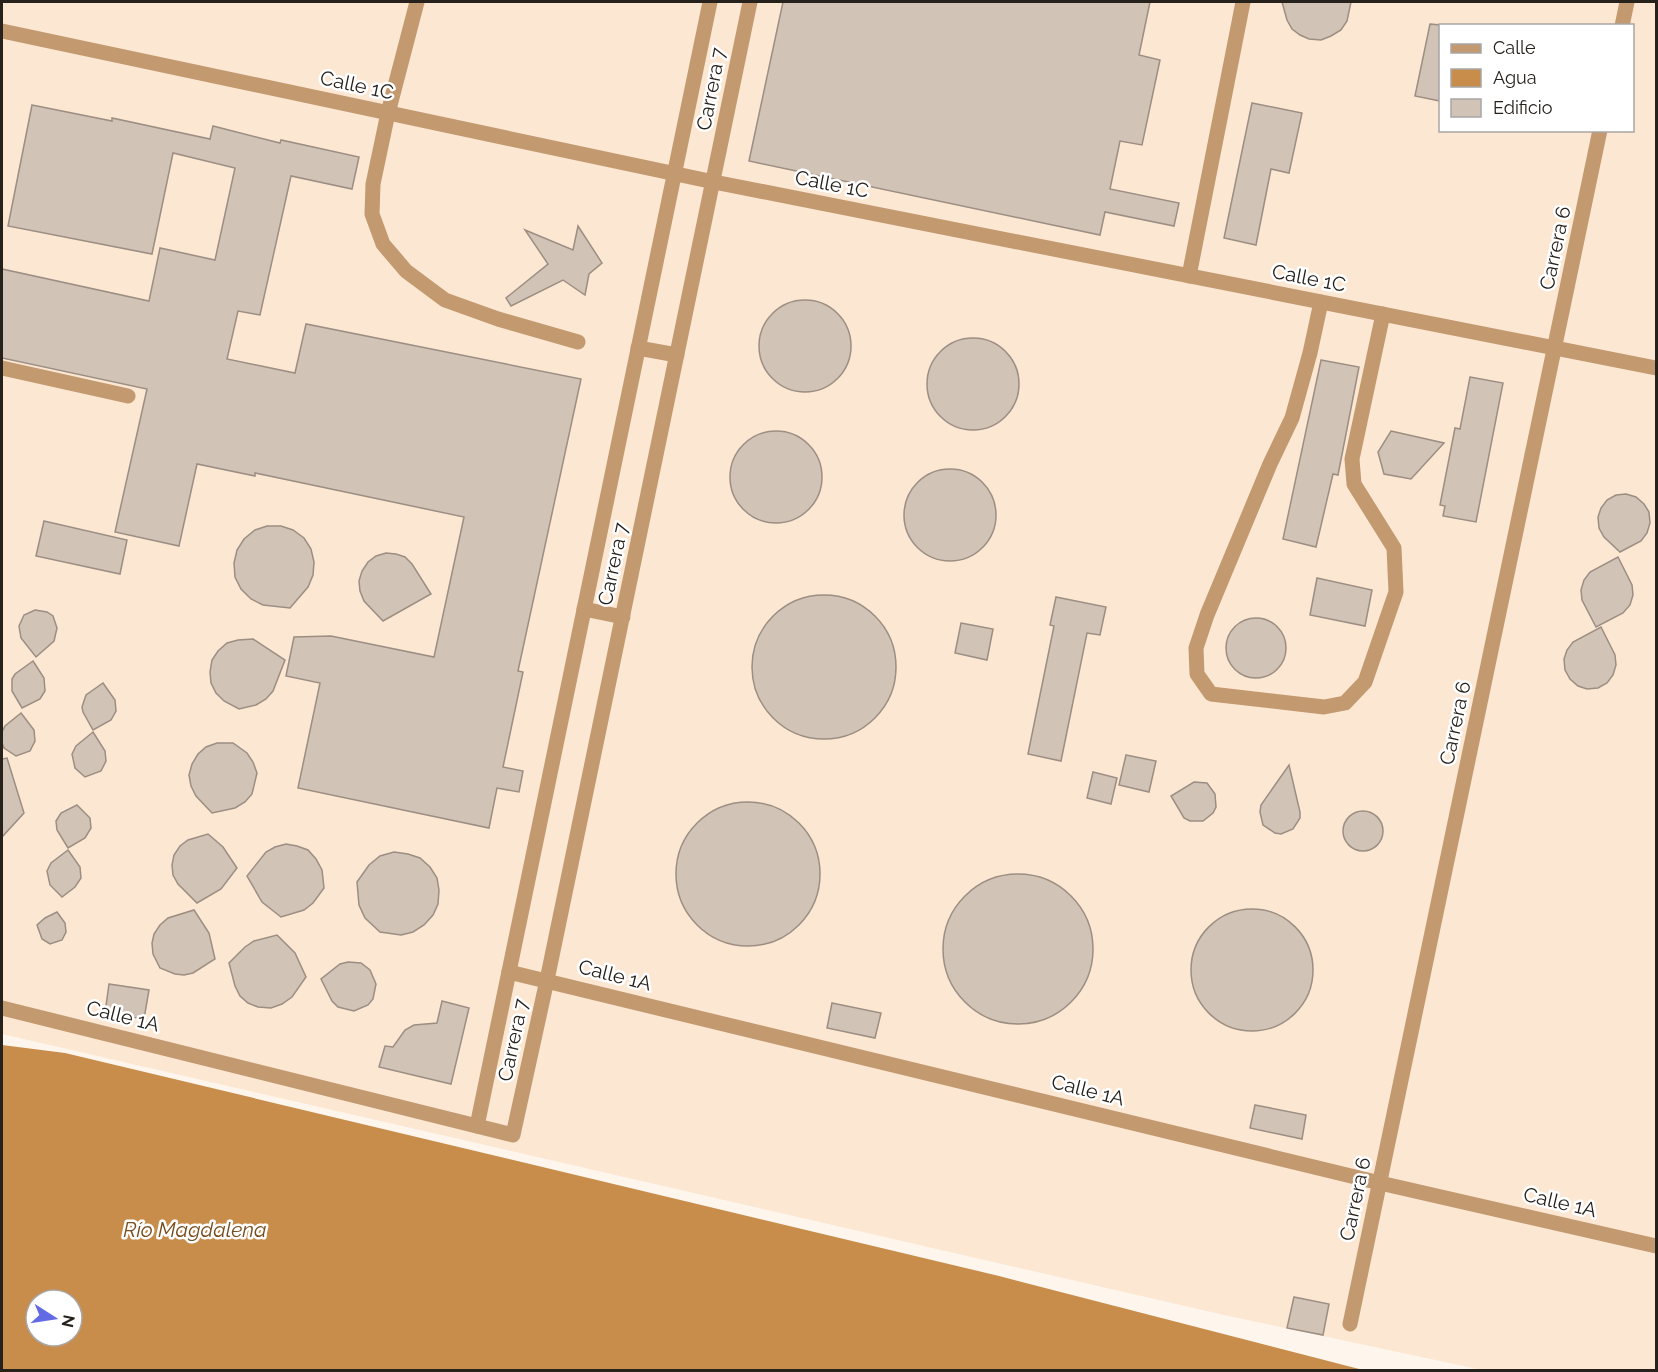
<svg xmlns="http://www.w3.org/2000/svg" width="1658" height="1372" viewBox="0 0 1658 1372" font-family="Raleway,sans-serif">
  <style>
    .built { fill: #fce7d3; fill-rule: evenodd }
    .water { fill: #c88c4b; fill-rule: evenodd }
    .building { fill: #d1c3b6; stroke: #9c8e82; stroke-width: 1.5 }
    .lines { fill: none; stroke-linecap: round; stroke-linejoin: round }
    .minor { stroke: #c3996f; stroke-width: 15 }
    .labels { text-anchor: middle; stroke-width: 5; stroke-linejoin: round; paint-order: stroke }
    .street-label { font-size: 20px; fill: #27211c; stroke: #fff }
    .water-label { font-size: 21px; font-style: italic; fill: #774d1e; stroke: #fff }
  </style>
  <rect width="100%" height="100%" fill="#fef6ed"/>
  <!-- built -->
  <path class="built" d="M2,2H1656V1370H1482L1224,1315L2,1034ZM1440,26H1632V130H1440Z"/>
  <!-- water -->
  <path class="water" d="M2,1045L65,1053L999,1276L1363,1370H2ZM36,1300H72V1336H36Z"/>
  <!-- building -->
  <g class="building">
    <path d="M783,2H1150L1139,55L1160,60L1142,145L1120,141L1110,189L1179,203L1174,226L1105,212L1100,235L749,161Z"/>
    <path d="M1282,2H1351L1347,21L1341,30L1331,36L1321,40L1309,39L1300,35L1292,29L1287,20Z"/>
    <path d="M1430,24L1440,25V101L1415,96Z"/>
    <path d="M1252,103L1302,113L1289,173L1271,169L1256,245L1224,238Z"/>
    <path d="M32,105L112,121V118L210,139L213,126L280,143L281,140L359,157L352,189L291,176L260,315L238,311L227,359L295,373L306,324L581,379L518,671L523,672L503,767L523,771L519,792L497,788L489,828L298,788L320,683L286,676L294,637L331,636L434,657L464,517L255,473V476L197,464L179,546L115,532L147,389L2,358V269L149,301L160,248L215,260L235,168L173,153L152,254L8,226Z"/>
    <path d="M578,226L602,263L589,274L585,295L563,280L511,306L506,298L548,264L525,230L573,250Z"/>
    <circle cx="805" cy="346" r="46"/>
    <circle cx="973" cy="384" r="46"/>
    <path d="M1321,360L1359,367L1338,475L1333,474L1316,547L1283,539Z"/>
    <path d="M1470,377L1503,383L1476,522L1443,516L1445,506L1440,505L1455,428L1460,429Z"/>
    <circle cx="776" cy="477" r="46"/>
    <path d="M1391,431L1444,443L1411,479L1384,474L1378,452Z"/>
    <circle cx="950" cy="515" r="46"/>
    <path d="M1626,494L1636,497L1644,504L1649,512L1650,523L1647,533L1641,541L1620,552L1604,537L1599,528L1598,517L1601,508L1607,500L1616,495Z"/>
    <path d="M44,521L127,540L120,574L36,556Z"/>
    <path d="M267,526H281L293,530L304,538L311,549L314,562L313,575L308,587L290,608L263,605L251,599L241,589L235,577L234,563L237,550L244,539L255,530Z"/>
    <path d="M386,553L396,554L405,557L412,564L431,594L383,621L364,601L360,591L359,581L362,571L368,562L376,556Z"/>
    <path d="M1618,557L1632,585L1633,595L1630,605L1623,613L1596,627L1582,600L1581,590L1584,580L1590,572Z"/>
    <path d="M1317,578L1372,590L1365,626L1310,615Z"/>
    <circle cx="824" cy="667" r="72"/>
    <path d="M1056,597L1106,607L1100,635L1087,633L1061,761L1028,754L1054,626L1050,625Z"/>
    <path d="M35,610L47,612L53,616L57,628L54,641L36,657L21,638L19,626L24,615Z"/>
    <circle cx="1256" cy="648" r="30"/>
    <path d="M961,623L993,629L987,660L955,653Z"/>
    <path d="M1601,627L1615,655L1616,665L1613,675L1607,683L1598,688L1587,689L1578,686L1570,679L1565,670L1564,659L1567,650L1573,642Z"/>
    <path d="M253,639L285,660L273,691L266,699L256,705L239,709L224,701L216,693L211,683L210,672L212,660L218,651L227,643L238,640Z"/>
    <path d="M33,661L44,678L45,691L40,699L22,708L12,691V679L15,674Z"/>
    <path d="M103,683L115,700L116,711L111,720L93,730L83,712L82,707L86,695Z"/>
    <path d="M21,713L34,730L35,741L30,751L16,756L4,748L2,743V732L5,726Z"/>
    <path d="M93,732L105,751L106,761L101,771L85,777L75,768L72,754L76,746Z"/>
    <path d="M217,743H233L247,753L253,762L257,773L252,794L245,802L235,808L212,813L196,796L191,786L189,775L192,764L198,754L206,747Z"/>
    <path d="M1126,755L1156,761L1149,792L1119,785Z"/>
    <path d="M7,758L24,813L2,837V759Z"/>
    <path d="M1289,765L1300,812V818L1293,829L1281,834L1275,833L1263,825L1260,812L1261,805Z"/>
    <path d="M1093,772L1117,778L1111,804L1087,798Z"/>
    <path d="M1194,782L1207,783L1215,794L1216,807L1213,813L1203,821H1190L1184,818L1171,796Z"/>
    <circle cx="748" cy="874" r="72"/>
    <path d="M77,805L90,818L91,828L85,838L68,848L57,830L56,821L61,813Z"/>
    <circle cx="1363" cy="831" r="20"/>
    <path d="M208,834L223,847L237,868L221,889L197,903L178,884L173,875L172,865L174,855L180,846L188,840Z"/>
    <path d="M286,844L297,846L308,850L316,859L322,870L324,888L313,903L304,910L281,917L262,902L247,876L266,852L275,847Z"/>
    <path d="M68,850L80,867L81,878L75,887L62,897L50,885L47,871L51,863Z"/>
    <path d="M394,852L408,854L420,858L430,867L437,878L439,890L438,904L433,915L424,925L413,932L401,935L380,932L365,918L359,905L357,882L369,865L380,856Z"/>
    <circle cx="1018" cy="949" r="75"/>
    <circle cx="1252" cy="970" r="61"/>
    <path d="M194,910L209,933L215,959L193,973L184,975L175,974L160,968L153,954L152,943L154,934L160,925L168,918Z"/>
    <path d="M57,912L65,923L66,932L62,940L50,944L42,939L37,925L45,918Z"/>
    <path d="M277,935L295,953L306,977L292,997L282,1004L271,1008L258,1007L248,1003L240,996L235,986L229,963L245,947L254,941Z"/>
    <path d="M348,962L361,963L370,970L376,984L373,999L368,1005L354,1011L338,1007L332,1001L321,979L340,964Z"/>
    <path d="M109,984L149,990L144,1019L105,1013Z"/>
    <path d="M442,1001L469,1008L451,1084L379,1067L385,1046L393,1047L405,1030L414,1025L437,1023Z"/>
    <path d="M832,1003L881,1013L875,1038L827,1028Z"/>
    <path d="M1255,1105L1306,1115L1302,1139L1250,1128Z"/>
    <path d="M1294,1297L1329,1304L1323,1335L1287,1328Z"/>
  </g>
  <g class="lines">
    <!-- minor -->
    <g class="minor">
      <path d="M417,2L388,113L373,184L372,214L383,244L406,271L445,300L498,319L578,342"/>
      <path d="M1622,26L1627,2"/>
      <path d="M2,31L714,182L1656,368"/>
      <path d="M1189,276L1243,2"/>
      <path d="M1321,302L1310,353L1292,418L1270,464L1207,615L1196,648L1197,674L1211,694L1324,707L1345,703L1365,682L1396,592L1394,548L1354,484L1352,459L1383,314"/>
      <path d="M638,348L677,355"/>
      <path d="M2,368L128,396"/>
      <path d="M584,609L623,617"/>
      <path d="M509,972L1380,1183L1656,1246"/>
      <path d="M2,1008L513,1135L547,980L750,2"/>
      <path d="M477,1126L710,2"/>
      <path d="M1350,1324L1600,130"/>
    </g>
  </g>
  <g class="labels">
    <!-- street labels -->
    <g class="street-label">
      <text transform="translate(357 85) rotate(12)" y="7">Calle 1C</text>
      <text transform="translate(711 89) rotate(-79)" y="7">Carrera 7</text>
      <text transform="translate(832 184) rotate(11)" y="7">Calle 1C</text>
      <text transform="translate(1555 248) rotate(-78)" y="7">Carrera 6</text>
      <text transform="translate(1309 278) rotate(11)" y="7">Calle 1C</text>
      <text transform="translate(613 564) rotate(-78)" y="7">Carrera 7</text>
      <text transform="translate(1455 723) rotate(-78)" y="7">Carrera 6</text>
      <text transform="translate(615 975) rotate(14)" y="7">Calle 1A</text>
      <text transform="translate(123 1016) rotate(14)" y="7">Calle 1A</text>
      <text transform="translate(513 1040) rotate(-78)" y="7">Carrera 7</text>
      <text transform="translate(1088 1090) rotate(14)" y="7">Calle 1A</text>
      <text transform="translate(1355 1199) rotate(-78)" y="7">Carrera 6</text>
      <text transform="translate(1560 1202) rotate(13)" y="7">Calle 1A</text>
    </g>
    <!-- water labels -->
    <g class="water-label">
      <text x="195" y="1237">Río Magdalena</text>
    </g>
  </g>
  <!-- border -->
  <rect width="1658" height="1372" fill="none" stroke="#27211c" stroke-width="6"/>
  <!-- legend -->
  <rect x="1439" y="24" width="195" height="108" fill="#ffffff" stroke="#a9a6a4" stroke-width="1.5"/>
  <rect x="1451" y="44" width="30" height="9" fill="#c3996f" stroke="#a9a6a4" stroke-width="1.5"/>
  <text x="1493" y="54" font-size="18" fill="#27211c">Calle</text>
  <rect x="1451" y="69" width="30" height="18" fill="#c88c4b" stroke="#a9a6a4" stroke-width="1.5"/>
  <text x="1493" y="84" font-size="18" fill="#27211c">Agua</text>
  <rect x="1451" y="99" width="30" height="18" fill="#d1c3b6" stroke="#a9a6a4" stroke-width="1.5"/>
  <text x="1493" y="114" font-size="18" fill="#27211c">Edificio</text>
  <!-- north arrow -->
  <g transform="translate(54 1318) rotate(102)"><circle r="28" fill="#ffffff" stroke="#a9a6a4" stroke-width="1.5"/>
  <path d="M0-4.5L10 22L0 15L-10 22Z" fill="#636be4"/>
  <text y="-9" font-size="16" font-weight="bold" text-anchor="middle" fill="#27211c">N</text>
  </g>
</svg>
